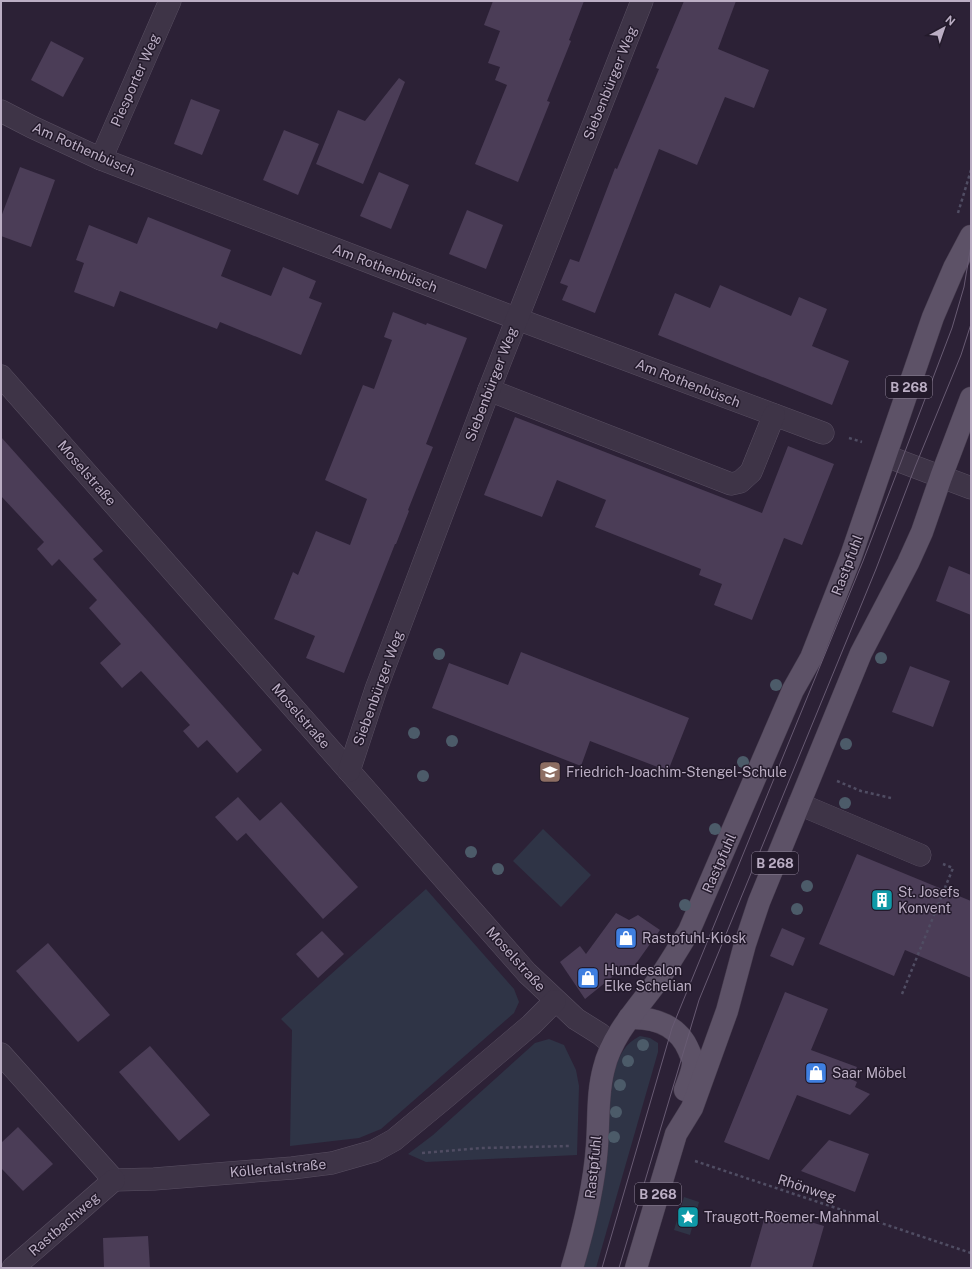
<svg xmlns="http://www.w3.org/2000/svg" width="972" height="1269" viewBox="0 0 972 1269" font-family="'Public Sans',sans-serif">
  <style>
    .green { fill: #2f3446 }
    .building { fill: #4b3d57 }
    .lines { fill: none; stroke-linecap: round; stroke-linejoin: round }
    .minor-casing { stroke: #594f62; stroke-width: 23 }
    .major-casing { stroke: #453b4d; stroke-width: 23 }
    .path { stroke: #504d63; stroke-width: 2.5; stroke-dasharray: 3 3; stroke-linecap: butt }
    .minor { stroke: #3e3447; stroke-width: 22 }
    .major { stroke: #5d5267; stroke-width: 22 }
    .tram { stroke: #685b73; stroke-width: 1 }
    .tree { fill: #4c5b69 }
    .labels { text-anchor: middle; stroke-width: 3; stroke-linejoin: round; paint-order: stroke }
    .shield { fill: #231a2b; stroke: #8d8296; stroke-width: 1 }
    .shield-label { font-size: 13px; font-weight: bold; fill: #bbaec4 }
    .street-label { font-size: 14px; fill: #bbaec4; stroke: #231a2b }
    .poi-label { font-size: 14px; fill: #bbaec4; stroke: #231a2b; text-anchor: start }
  </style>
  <rect width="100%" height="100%" fill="#2c2136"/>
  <!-- green -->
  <g class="green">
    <path d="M543,829L591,875L561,907L513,861Z"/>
    <path d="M426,889L514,989L519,1002L514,1013L381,1129L359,1138L290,1146L292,1030L281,1019Z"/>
    <path d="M640,1036L650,1038L658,1043V1052L596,1268H583L615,1067C622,1052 625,1044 640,1036Z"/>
    <path d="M549,1039L564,1045L576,1070L579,1086L577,1155L426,1162L408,1154L433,1135L535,1043Z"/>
    <path d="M684,1197L699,1202L690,1235L674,1230Z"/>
  </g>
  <!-- building -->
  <g class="building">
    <path d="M493,1H584L569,40L571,41L547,101L550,102L518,182L475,164L507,85L495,80L500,67L488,63L500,31L484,25Z"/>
    <path d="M684,1H736L718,49L769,70L754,108L725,97L697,165L659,149L595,313L562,300L568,286L560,283L570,259L579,262L615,168L617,169L659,69L656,68Z"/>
    <path d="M51,41L84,58L63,97L31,80Z"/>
    <path d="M399,78L405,82L363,184L316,164L338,110L365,121Z"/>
    <path d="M191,99L220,110L202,155L174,144Z"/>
    <path d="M284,130L319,144L298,195L263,180Z"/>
    <path d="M20,167L55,180L31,247L1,236V217Z"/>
    <path d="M379,172L409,185L391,229L360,216Z"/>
    <path d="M467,210L503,225L486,269L449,254Z"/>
    <path d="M148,217L231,250L221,276L271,296L283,267L316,281L309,298L322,303L301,355L220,322L217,329L120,291L114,307L74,292L84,263L76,260L89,225L137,244Z"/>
    <path d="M720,285L791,316L799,297L827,309L812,346L849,361L832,405L658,335L675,293L710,308Z"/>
    <path d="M393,312L426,325L427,323L467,338L426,444L433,447L408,510L409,511L396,544H395L344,673L306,658L315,636L274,619L293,572L298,575L316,531L350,545L367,499L325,480L363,385L374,389L392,340L384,337Z"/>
    <path d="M515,417L762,513L788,446L834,464L802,545L784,538L752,620L714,605L722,584L699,575L701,569L595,527L606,500L557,480L542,517L484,495Z"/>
    <path d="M1,437L103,551L93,559L262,750L237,773L207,740L198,748L183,731L190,725L141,671L122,688L100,663L121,644L89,608L97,600L59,559L52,566L37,549L44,542L1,496Z"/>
    <path d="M949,566L971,575V615L936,601Z"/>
    <path d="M521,652L689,718L668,771L590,741L581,766L432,708L449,663L508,685Z"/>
    <path d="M910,666L950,681L933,727L892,712Z"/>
    <path d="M238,797L260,821L253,827L281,802L358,887L323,919L246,833L237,841L215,817Z"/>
    <path d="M857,854L971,901V978L905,950L894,976L819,944Z"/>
    <path d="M616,913L629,920L638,915L660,930L635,965H627L585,999L560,962L580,946L586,954Z"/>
    <path d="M782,928L805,938L793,966L770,956Z"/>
    <path d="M322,931L344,954L318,978L296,954Z"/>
    <path d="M48,943L110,1015L78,1042L16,971Z"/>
    <path d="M785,992L828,1009L811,1050L857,1067L851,1079L857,1082L855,1087L870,1094L850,1115L797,1095L769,1160L724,1142Z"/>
    <path d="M150,1046L210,1115L179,1141L119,1072Z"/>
    <path d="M18,1127L53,1164L23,1191L1,1168V1143Z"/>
    <path d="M829,1140L869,1154L855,1192L801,1171Z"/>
    <path d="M767,1209L824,1226L812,1268H750Z"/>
    <path d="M148,1236L150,1268H104L103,1238Z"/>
  </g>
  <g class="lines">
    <!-- minor casing -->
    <g class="minor-casing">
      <g id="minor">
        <path d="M1,111L32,127L101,159L528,323L823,433"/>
        <path d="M101,159L170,1"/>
        <path d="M1,376L527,973L576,1019L600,1034L612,1044"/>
        <path d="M489,390L731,484L740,482L751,472L774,415"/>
        <path d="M886,456L971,488"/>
        <path d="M349,771L376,689L489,390L642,1"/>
        <path d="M799,804L920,855"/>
        <path d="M1,1054L114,1180L154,1179L292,1168L332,1163L374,1151L394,1140L446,1097L531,1025L555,1001"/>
        <path d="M13,1268L114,1180"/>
      </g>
    </g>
    <!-- major casing -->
    <g class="major-casing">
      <g id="major">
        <path d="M629,1018C655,1017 679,1026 689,1051C690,1054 692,1057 693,1060C694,1069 688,1081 685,1090"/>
        <path d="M572,1268C584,1228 594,1188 597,1146C599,1120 597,1093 604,1068C612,1035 637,1009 656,983C668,966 678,949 689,931L793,690L811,658L851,556L933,317L954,268L971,236"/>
        <path d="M636,1268L676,1134L692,1108L727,1011L745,944L759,902L861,653L908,563L922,532L941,477L971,398"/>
      </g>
    </g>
    <!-- path -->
    <g class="path">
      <path d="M958,213L971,170"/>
      <path d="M849,438L862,442"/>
      <path d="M837,781L861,791L891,798"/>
      <path d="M902,994L953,868L943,864"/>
      <path d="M422,1153L481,1148L570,1146"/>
      <path d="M695,1161L971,1253"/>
    </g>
    <!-- minor -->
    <use href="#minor" class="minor"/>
    <!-- major -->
    <use href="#major" class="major"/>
    <!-- tram -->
    <g class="tram">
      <path d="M602,1268L672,1028L863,561L901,462L952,328L964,287L971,245"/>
      <path d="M619,1268L699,1000L876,569L915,467L961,355L971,324"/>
    </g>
  </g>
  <!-- trees -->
  <g class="tree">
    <circle cx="439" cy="654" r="6"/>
    <circle cx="881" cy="658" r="6"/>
    <circle cx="776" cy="685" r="6"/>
    <circle cx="414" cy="733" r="6"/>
    <circle cx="452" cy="741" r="6"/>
    <circle cx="846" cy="744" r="6"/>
    <circle cx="743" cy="762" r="6"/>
    <circle cx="423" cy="776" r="6"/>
    <circle cx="845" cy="803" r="6"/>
    <circle cx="715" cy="829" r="6"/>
    <circle cx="471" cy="852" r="6"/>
    <circle cx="498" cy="869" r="6"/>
    <circle cx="807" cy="886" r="6"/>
    <circle cx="685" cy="905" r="6"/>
    <circle cx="797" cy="909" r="6"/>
    <circle cx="643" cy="1045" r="6"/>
    <circle cx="628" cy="1061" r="6"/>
    <circle cx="620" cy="1085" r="6"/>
    <circle cx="616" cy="1112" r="6"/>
    <circle cx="614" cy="1137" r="6"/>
  </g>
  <!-- icons -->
  <defs>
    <g id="school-square" transform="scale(1.15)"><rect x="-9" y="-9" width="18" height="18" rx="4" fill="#8d6e63" stroke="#231a2b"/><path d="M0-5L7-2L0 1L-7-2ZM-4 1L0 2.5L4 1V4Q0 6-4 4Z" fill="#fff"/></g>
    <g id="building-square" transform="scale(1.15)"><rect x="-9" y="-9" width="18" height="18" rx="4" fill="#0f9aa8" stroke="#231a2b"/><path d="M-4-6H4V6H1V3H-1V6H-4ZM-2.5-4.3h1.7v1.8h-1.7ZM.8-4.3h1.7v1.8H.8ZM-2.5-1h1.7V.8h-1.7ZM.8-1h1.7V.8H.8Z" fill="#fff"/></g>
    <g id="shop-square" transform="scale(1.15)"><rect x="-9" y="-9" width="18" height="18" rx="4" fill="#3f7fe0" stroke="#231a2b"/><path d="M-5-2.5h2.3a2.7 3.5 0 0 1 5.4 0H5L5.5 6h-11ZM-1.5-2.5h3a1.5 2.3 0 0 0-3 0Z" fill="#fff"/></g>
    <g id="sight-square" transform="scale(1.15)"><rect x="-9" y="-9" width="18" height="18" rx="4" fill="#0f9aa8" stroke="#231a2b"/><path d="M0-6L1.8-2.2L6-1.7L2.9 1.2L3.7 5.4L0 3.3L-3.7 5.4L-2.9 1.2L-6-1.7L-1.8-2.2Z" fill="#fff"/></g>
  </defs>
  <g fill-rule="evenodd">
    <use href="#school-square" x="550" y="772"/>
    <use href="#building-square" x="882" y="900"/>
    <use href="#shop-square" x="626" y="938"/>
    <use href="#shop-square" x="588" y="978"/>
    <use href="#shop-square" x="816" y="1073"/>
    <use href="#sight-square" x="688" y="1217"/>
  </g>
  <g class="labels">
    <!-- shield labels -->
    <g class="shield">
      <rect x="886" y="376" width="46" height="22" rx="3"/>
      <rect x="752" y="852" width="46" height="22" rx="3"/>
      <rect x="635" y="1183" width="46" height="22" rx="3"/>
    </g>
    <g class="shield-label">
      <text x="909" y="392">B 268</text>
      <text x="775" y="868">B 268</text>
      <text x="658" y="1199">B 268</text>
    </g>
    <!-- street labels -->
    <g class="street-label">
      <text transform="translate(135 80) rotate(-66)" y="5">Piesporter Weg</text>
      <text transform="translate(610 83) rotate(-68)" y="5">Siebenbürger Weg</text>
      <text transform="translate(84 149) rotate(24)" y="5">Am Rothenbüsch</text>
      <text transform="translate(385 268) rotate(21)" y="5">Am Rothenbüsch</text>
      <text transform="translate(688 383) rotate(21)" y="5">Am Rothenbüsch</text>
      <text transform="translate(491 384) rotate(-69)" y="5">Siebenbürger Weg</text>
      <text transform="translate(87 473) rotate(49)" y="5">Moselstraße</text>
      <text transform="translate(847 565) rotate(-69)" y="5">Rastpfuhl</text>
      <text transform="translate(378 688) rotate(-70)" y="5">Siebenbürger Weg</text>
      <text transform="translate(301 716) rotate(49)" y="5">Moselstraße</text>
      <text transform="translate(719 863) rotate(-66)" y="5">Rastpfuhl</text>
      <text transform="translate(516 959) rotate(48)" y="5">Moselstraße</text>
      <text transform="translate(593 1167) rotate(-84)" y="5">Rastpfuhl</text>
      <text transform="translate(278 1168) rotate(-5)" y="5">Köllertalstraße</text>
      <text transform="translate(807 1188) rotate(18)" y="5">Rhönweg</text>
      <text transform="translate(64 1224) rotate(-41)" y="5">Rastbachweg</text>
    </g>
    <!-- poi labels -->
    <g class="poi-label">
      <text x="566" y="777">Friedrich-Joachim-Stengel-Schule</text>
      <text x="898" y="897">St. Josefs<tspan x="898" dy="16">Konvent</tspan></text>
      <text x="642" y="943">Rastpfuhl-Kiosk</text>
      <text x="604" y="975">Hundesalon<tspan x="604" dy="16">Elke Schelian</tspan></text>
      <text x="832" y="1078">Saar Möbel</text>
      <text x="704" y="1222">Traugott-Roemer-Mahnmal</text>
    </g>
  </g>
  <!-- border -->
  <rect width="972" height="1269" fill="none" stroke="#bbaec4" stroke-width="4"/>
  <!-- north arrow -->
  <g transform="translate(944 28) rotate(40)" stroke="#231a2b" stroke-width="3" paint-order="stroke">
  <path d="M0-3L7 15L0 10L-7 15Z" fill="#bbaec4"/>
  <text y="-6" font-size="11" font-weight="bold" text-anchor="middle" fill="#bbaec4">N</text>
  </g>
</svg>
